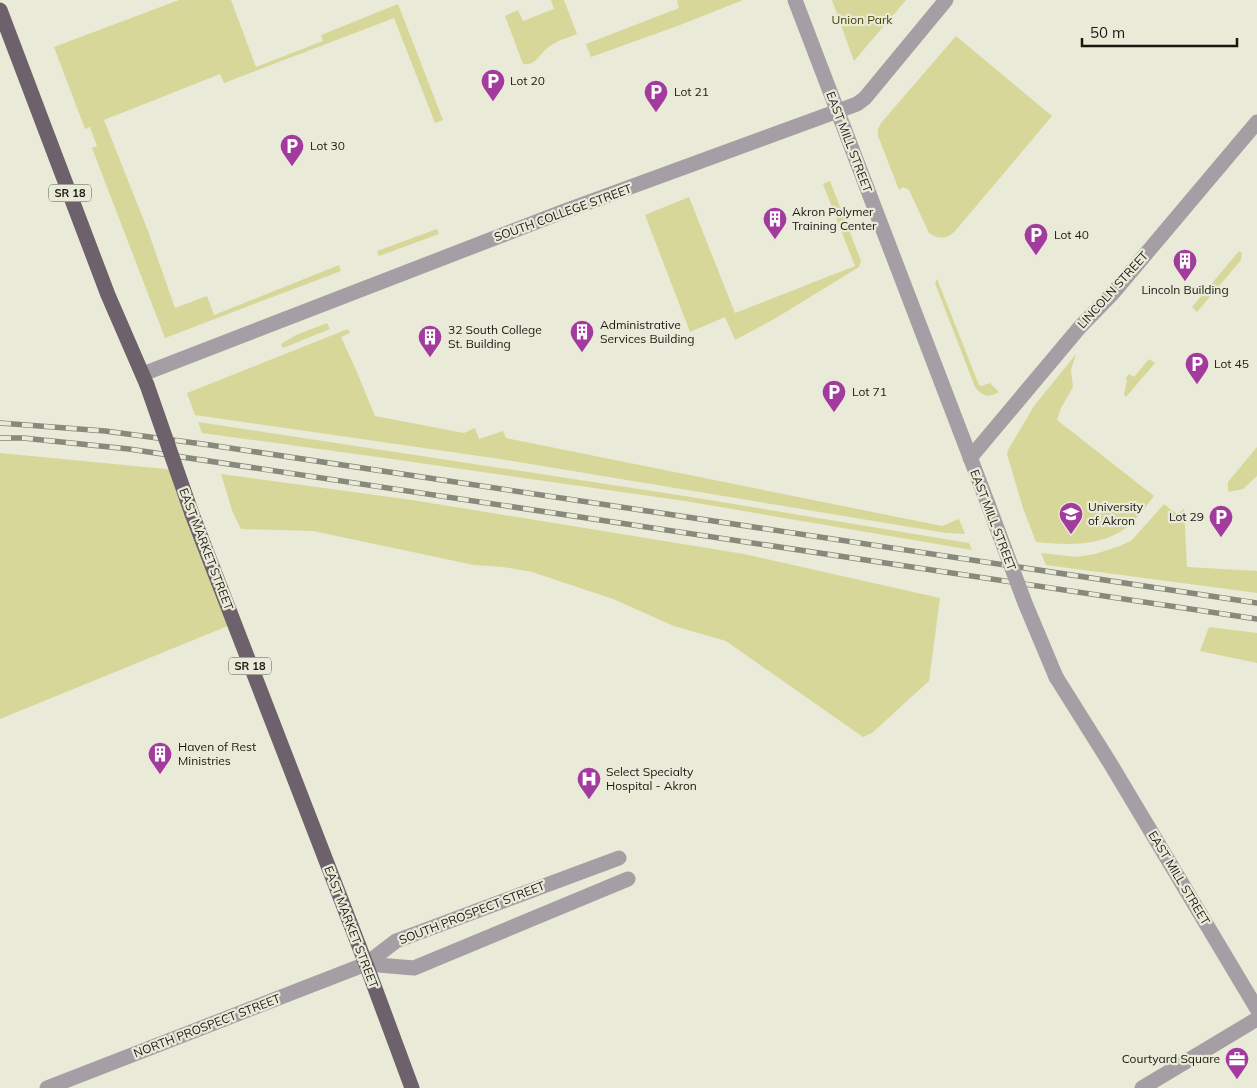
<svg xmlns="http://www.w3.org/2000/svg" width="1257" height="1088" font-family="Mulish,sans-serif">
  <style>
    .green { fill: #d7d799 }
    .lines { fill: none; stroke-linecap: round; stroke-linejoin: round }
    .minor { stroke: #a59fa5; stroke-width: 15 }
    .major { stroke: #6d626c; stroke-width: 15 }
    .rail-casing { stroke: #88887c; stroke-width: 5.5 }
    .rail { stroke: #eaead9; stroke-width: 4; stroke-dasharray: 11; stroke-linecap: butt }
    .minor-bridge { stroke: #a59fa5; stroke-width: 15 }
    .major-bridge { stroke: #6d626c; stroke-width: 15 }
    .labels { text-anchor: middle; stroke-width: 4.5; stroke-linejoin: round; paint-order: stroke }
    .shield { fill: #eaead9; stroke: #58584e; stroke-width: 1 }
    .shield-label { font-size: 11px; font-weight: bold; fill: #191912 }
    .park-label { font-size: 12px; fill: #464400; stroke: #eaead9 }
    .poi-label { font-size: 12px; fill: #191912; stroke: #eaead9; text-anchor: start }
    .street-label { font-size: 12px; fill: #191912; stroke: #eaead9 }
  </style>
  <rect width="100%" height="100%" fill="#eaead9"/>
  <path class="green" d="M179 0H231L256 67 323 41 321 35 398 4 443 120 435 123 394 18 224 83 220 74 104 120 148 231 175 308 207 296 214 315 339 265 341 271 165 338 92 148 97 146 90 127 85 129 54 47Z
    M551 0H564L577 34C568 38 558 40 550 46 540 52 537 66 523 64L505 16 518 10 523 21 554 9Z
    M679 0H743L680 25 591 57 586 44 679 8 677 1Z
    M832 0H906L854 61Z
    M956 36 1052 116 956 230C948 239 938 240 929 233L909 190 903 187 899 190 878 136V129L881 123Z
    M830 181 861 261 859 267 776 318 735 340 725 317 690 332 645 215 689 197 735 313 855 266 823 184Z
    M437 229 439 234 379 256 377 251Z
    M1239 251 1242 253 1241 260 1197 312 1192 307Z
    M937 279 979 385 981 386 990 383 999 392C989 398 983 397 975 387L935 283Z
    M327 323 330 329 283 348 281 344 296 335Z
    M348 329 350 333 341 337 356 370 375 416 464 433 475 428 479 439 503 431 506 438 942 526 959 519 965 534 946 533 500 459 195 415 187 393Z
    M1076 354 1071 370 1073 387 1061 408 1057 420 1154 496C1145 507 1137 520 1126 528 1100 547 1066 545 1036 542L1023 508 1007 454 1008 450 1034 406Z
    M1149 359 1155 363 1126 397 1124 395 1127 380 1125 379 1129 374 1134 377Z
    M198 422 685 496 969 543 972 550 685 501 392 459 202 433Z
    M1257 447V476L1243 489 1228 492V482Z
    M0 453 176 470 235 623 0 719Z
    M221 474 412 500 744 554 940 598 929 681 872 733 863 737 726 641 674 626 613 599 532 572 503 567 474 565 313 531 241 529 233 513Z
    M1164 504 1178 515 1184 508 1187 567 1257 571V593L1046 565 1041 553 1077 557 1095 554 1120 546 1132 540Z
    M1209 627 1257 633V663L1200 651Z"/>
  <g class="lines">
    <path class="minor" d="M795 0 988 504
      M143 374 562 212 857 104 865 98 946 0
      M970 458 1080 327 1113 293 1257 122
      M1056 677 1110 763 1257 1009
      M366 964 414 968 628 879
      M47 1088 366 964 396 941 619 858
      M1142 1088 1257 1019"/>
    <path class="major" d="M0 10 108 295 147 385
      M192 514 366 964 412 1088"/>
    <defs>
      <path id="rail" d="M0 423 105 431 210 445 1257 603
        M0 438H23L129 449 1257 619"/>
    </defs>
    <use href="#rail" class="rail-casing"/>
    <use href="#rail" class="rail"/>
    <path class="minor-bridge" d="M988 504 1025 603 1056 677"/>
    <path class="major-bridge" d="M147 385 192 514"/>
  </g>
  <defs>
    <symbol id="parking-pin" viewBox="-11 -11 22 30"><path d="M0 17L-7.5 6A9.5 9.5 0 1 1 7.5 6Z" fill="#a33b9e" stroke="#eaead9"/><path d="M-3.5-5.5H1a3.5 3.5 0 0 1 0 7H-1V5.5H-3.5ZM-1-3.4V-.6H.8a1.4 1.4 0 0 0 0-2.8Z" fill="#fff"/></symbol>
    <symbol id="building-pin" viewBox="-11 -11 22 30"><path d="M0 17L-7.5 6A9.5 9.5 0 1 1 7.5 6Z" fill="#a33b9e" stroke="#eaead9"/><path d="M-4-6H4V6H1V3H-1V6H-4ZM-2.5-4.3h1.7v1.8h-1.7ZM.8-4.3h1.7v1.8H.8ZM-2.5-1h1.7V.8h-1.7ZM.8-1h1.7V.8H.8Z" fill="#fff"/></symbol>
    <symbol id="university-pin" viewBox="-11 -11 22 30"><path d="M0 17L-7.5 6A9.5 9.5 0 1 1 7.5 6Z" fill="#a33b9e" stroke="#eaead9"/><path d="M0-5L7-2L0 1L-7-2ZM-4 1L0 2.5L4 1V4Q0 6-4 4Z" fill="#fff"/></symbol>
    <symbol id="hospital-pin" viewBox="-11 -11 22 30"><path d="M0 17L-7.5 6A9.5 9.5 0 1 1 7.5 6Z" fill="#a33b9e" stroke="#eaead9"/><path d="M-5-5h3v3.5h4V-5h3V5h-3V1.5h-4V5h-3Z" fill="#fff"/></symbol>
    <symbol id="office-pin" viewBox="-11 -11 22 30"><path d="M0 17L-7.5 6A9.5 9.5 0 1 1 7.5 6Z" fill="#a33b9e" stroke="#eaead9"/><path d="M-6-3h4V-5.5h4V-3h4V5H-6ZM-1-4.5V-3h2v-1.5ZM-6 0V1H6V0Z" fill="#fff"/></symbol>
  </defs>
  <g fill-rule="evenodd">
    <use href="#parking-pin" x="479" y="67" width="28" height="38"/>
    <use href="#parking-pin" x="642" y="78" width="28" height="38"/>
    <use href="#parking-pin" x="278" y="132" width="28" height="38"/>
    <use href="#building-pin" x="761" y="205" width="28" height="38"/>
    <use href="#parking-pin" x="1022" y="221" width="28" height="38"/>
    <use href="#building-pin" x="1171" y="247" width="28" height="38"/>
    <use href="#building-pin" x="568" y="318" width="28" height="38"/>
    <use href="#building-pin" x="416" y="323" width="28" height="38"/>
    <use href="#parking-pin" x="1183" y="350" width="28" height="38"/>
    <use href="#parking-pin" x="820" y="378" width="28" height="38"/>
    <use href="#university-pin" x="1057" y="500" width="28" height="38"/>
    <use href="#parking-pin" x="1207" y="503" width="28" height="38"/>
    <use href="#building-pin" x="146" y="740" width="28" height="38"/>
    <use href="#hospital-pin" x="575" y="765" width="28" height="38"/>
    <use href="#office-pin" x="1223" y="1045" width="28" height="38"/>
  </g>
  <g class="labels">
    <g class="shield">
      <rect x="49" y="184.5" width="42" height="17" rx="4"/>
      <rect x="229" y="657.5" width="42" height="17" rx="4"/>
    </g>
    <g class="shield-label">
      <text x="70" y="197">SR 18</text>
      <text x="250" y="670">SR 18</text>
    </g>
    <g class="park-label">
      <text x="862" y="24">Union Park</text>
    </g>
    <g class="poi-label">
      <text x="510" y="85">Lot 20</text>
      <text x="674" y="96">Lot 21</text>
      <text x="310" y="150">Lot 30</text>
      <text x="792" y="216">Akron Polymer<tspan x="792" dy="14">Training Center</tspan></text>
      <text x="1054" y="239">Lot 40</text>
      <text x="1185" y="294" text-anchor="middle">Lincoln Building</text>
      <text x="600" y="329">Administrative<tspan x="600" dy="14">Services Building</tspan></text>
      <text x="448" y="334">32 South College<tspan x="448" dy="14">St. Building</tspan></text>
      <text x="1214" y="368">Lot 45</text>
      <text x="852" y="396">Lot 71</text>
      <text x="1088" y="511">University<tspan x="1088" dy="14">of Akron</tspan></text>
      <text x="1204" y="521" text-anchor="end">Lot 29</text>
      <text x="178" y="751">Haven of Rest<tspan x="178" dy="14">Ministries</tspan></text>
      <text x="606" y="776">Select Specialty<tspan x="606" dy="14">Hospital - Akron</tspan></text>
      <text x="1220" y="1063" text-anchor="end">Courtyard Square</text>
    </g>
    <g class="street-label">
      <text transform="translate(849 142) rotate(69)" y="4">EAST MILL STREET</text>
      <text transform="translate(563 213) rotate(-20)" y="4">SOUTH COLLEGE STREET</text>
      <text transform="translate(1113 290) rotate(-48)" y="4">LINCOLN STREET</text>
      <text transform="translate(993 520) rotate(69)" y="4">EAST MILL STREET</text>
      <text transform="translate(206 549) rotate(69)" y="4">EAST MARKET STREET</text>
      <text transform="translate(1179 878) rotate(59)" y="4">EAST MILL STREET</text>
      <text transform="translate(472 913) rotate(-21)" y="4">SOUTH PROSPECT STREET</text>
      <text transform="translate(351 927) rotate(69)" y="4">EAST MARKET STREET</text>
      <text transform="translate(207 1026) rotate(-21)" y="4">NORTH PROSPECT STREET</text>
    </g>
  </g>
  <path d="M1082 38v8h155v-8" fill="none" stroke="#191912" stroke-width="2.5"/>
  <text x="1090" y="38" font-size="15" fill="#191912" stroke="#eaead9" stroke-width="4" paint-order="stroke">50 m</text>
</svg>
